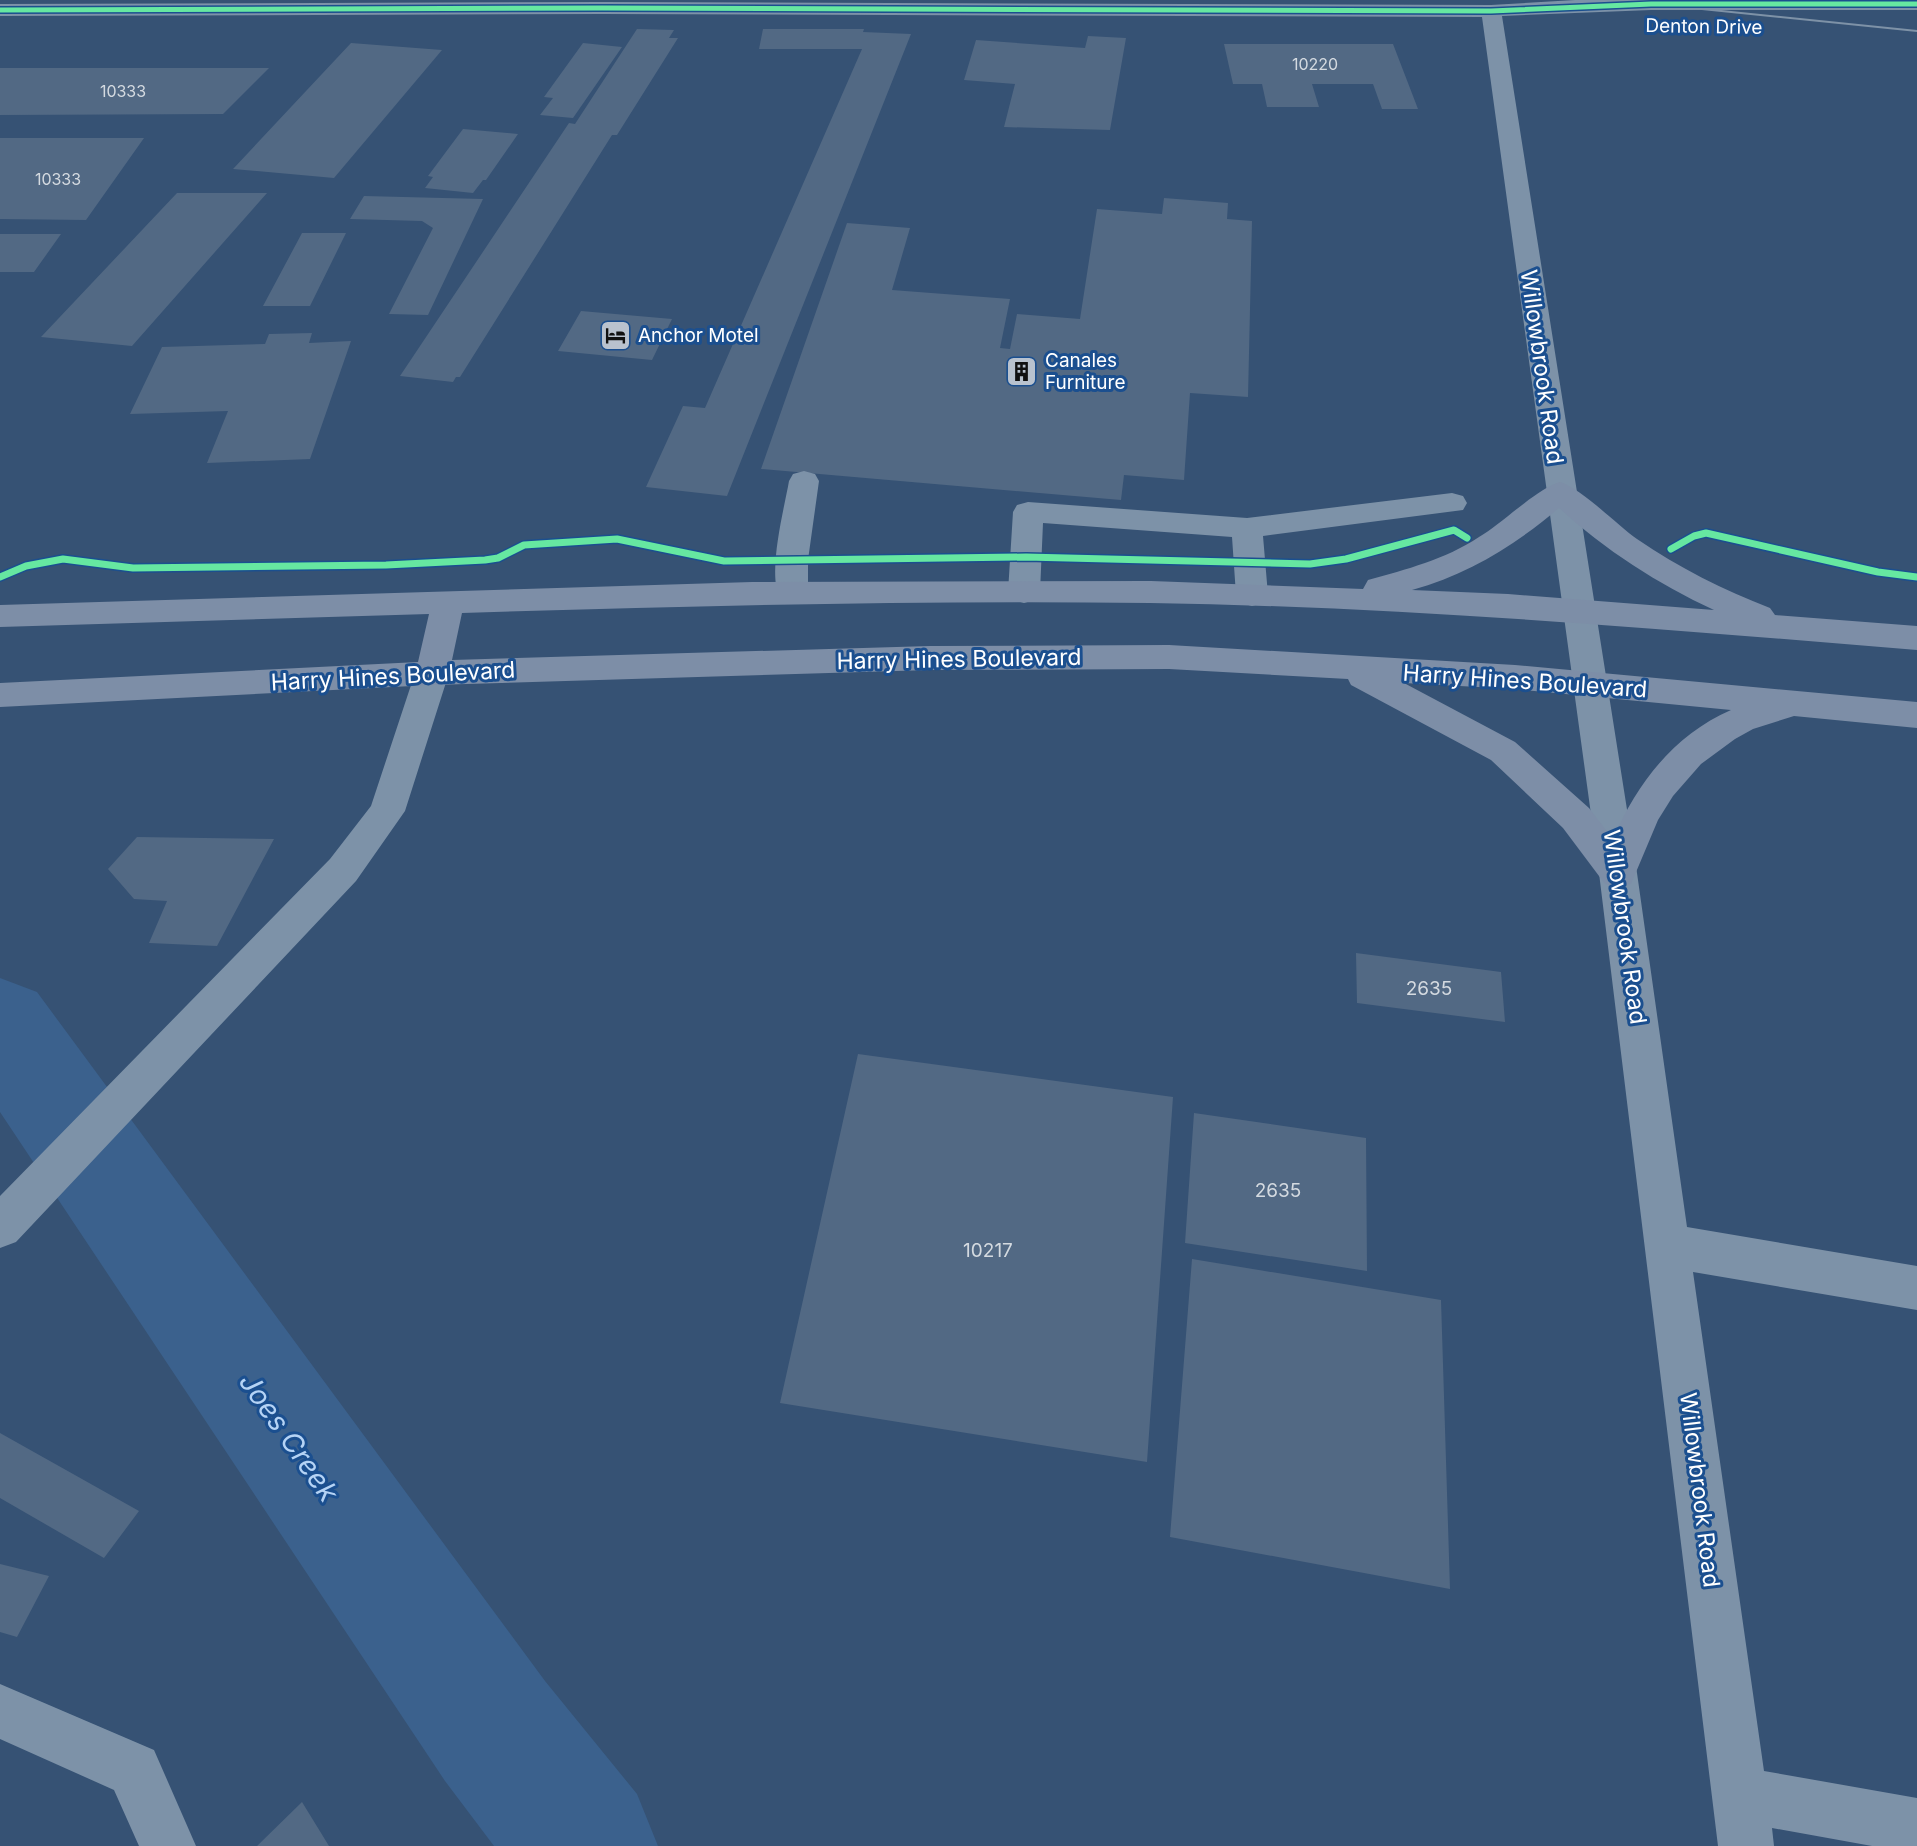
<svg xmlns="http://www.w3.org/2000/svg" width="1917" height="1846" font-family="Inter,sans-serif">
  <style>
    .lines { fill: none; stroke-linecap: round; stroke-linejoin: round }
    .river { fill: #3b618d; fill-rule: evenodd }
    .building { fill: #526984 }
    .minor { fill: #7d92a8; fill-rule: evenodd }
    .major { fill: #7d8ea7; fill-rule: evenodd }
    .tram { stroke: #7e92a7; stroke-width: 2 }
    .cycleway-far1-casing { stroke: #1b4f8f; stroke-width: 8 }
    .cycleway-casing { stroke: #1b4f8f; stroke-width: 10 }
    .cycleway-far1 { stroke: #66e7a1; stroke-width: 5 }
    .cycleway { stroke: #66e7a1; stroke-width: 7 }
    .labels { text-anchor: middle; stroke-width: 6; stroke-linejoin: round; paint-order: stroke }
    .far-number-label { font-size: 16px; fill: #d4dae0 }
    .far-street-label { font-size: 19px; fill: #fff; stroke: #1b4f8f }
    .far-poi-label { font-size: 19px; fill: #fff; stroke: #1b4f8f; text-anchor: start }
    .number-label { font-size: 19px; fill: #d4dae0 }
    .street-label { font-size: 23px; fill: #fff; stroke: #1b4f8f }
    .near-water-label { font-size: 28px; font-style: italic; fill: #b5d3f5; stroke: #1b4f8f }
  </style>
  <rect width="100%" height="100%" fill="#365274"/>
  <g class="lines">
    <path class="river" d="M0 978 37 992 545 1681 637 1794 658 1846H494L445 1781 0 1112Z"/>
  </g>
  <path class="building" d="M637 29 674 30 669 38H678L617 135H612L460 377H456L453 382 400 376 569 123 575 124Z
    M763 29H864L863 32 911 34 727 496 646 487 683 406 705 408 862 49H759Z
    M1088 36 1126 38 1110 130 1004 127 1015 84 964 80 976 40 1085 48Z
    M351 43 442 50 334 178 233 169Z
    M583 43 622 47 573 118 540 115 553 98 544 97Z
    M1224 44H1393L1418 109H1382L1373 84H1312L1319 107H1267L1262 84H1233Z
    M0 68H269L223 114 0 115Z
    M463 129 518 134 486 180H483L473 193 425 188 433 177 428 176Z
    M0 138H144L86 220 0 219Z
    M177 193H267L132 346 41 337Z
    M364 196 483 199 428 315 389 314 433 228 422 221 350 219Z
    M1164 198 1228 203 1227 219 1252 221 1248 397 1190 393 1184 480 1124 475 1121 500 761 469 847 223 910 228 892 290 1010 299 1000 348 1010 349 1017 314 1080 319 1097 209 1162 214Z
    M302 233H346L310 306H263Z
    M0 234H61L34 272H0Z
    M581 311 672 319 652 360 558 351Z
    M312 333 309 343 351 341 310 459 207 463 228 411 130 414 162 347 265 344 269 334Z
    M137 837 274 839 217 946 149 943 167 901 134 899 108 869Z
    M1356 953 1501 972 1505 1022 1357 1003Z
    M858 1054 1173 1097 1147 1462 780 1403Z
    M1194 1113 1366 1138 1367 1271 1185 1243Z
    M1192 1259 1441 1300 1450 1589 1170 1537Z
    M0 1433 139 1511 104 1558 0 1498Z
    M0 1564 49 1576 17 1637 0 1632Z
    M302 1802 329 1846H257Z"/>
  <g class="lines">
    <path class="minor" d="M1575 0H1917V10H1651L1502 16 1637 873 1687 1227 1917 1266V1310L1693 1272 1764 1771 1917 1798V1846H1872L1772 1828 1774 1846H1718L1599 873 1482 17 602 14 0 16V4L602 2 1491 5Z
      M804 471 815 474 819 481 808 560V593L803 601 792 604 781 601C766 576 784 510 789 481L793 474Z
      M1452 493 1463 496 1467 503 1463 510 1263 536 1268 595 1263 603 1252 606 1241 603 1236 595 1232 537 1043 523 1040 592 1035 600 1024 603 1013 600 1008 592 1013 512 1017 505 1028 502 1247 518Z
      M432 661 444 664 449 673 405 811 356 881 16 1242 0 1248V1196L330 859 371 806 415 673 420 664Z
      M0 1684 154 1750 196 1846H139L114 1790 0 1739Z"/>
    <path class="major" d="M1560 482C1581 488 1617 525 1637 539 1679 568 1724 590 1770 608L1775 615 1917 626V650C1662 629 1406 607 1150 603 920 600 691 606 462 613L452 660 930 646 1169 645 1515 665 1917 702V728L1794 716 1753 729 1735 739 1701 764 1673 796 1658 820 1631 884 1618 888 1605 884 1563 828 1491 760 1351 685 1348 679 1169 669 930 670 432 685 0 707V683L418 662 429 614 0 627V605L752 582 1151 581 1363 589 1368 580C1407 569 1444 560 1479 537 1503 523 1536 489 1560 482ZM1559 508C1605 550 1658 584 1714 610L1508 594 1412 590C1469 574 1514 546 1559 508ZM1404 683 1515 689 1731 710C1674 735 1637 783 1613 839L1589 808 1515 742Z"/>
    <path class="tram" d="M1614 0 1917 31"/>
    <defs>
      <path id="cycleway-far1" d="M0 10 602 8 1491 11 1651 4H1917"/>
      <path id="cycleway" d="M1671 549 1694 536 1706 533 1878 572 1917 577
        M0 577 26 566 63 559 133 568 386 565 485 560 498 558 524 545 617 539 724 561 1026 557 1310 564 1346 559 1454 530 1467 538"/>
    </defs>
    <use href="#cycleway-far1" class="cycleway-far1-casing"/>
    <use href="#cycleway" class="cycleway-casing"/>
    <use href="#cycleway-far1" class="cycleway-far1"/>
    <use href="#cycleway" class="cycleway"/>
  </g>
  <defs>
    <symbol id="hotel-square" viewBox="-11 -11 22 22"><rect x="-9" y="-9" width="18" height="18" rx="4" fill="#b9c2ce" stroke="#1b4f8f"/><path d="M-6-4.5h1.5V1H6V5H4.5V3h-9V5H-6ZM-4 0a1.8 1.8 0 1 1 3.6 0ZM.5 0V-2.5h3Q6-2.5 6 0Z" fill="#111"/></symbol>
    <symbol id="building-square" viewBox="-11 -11 22 22"><rect x="-9" y="-9" width="18" height="18" rx="4" fill="#b9c2ce" stroke="#1b4f8f"/><path d="M-4-6H4V6H1V3H-1V6H-4ZM-2.5-4.3h1.7v1.8h-1.7ZM.8-4.3h1.7v1.8H.8ZM-2.5-1h1.7V.8h-1.7ZM.8-1h1.7V.8H.8Z" fill="#111"/></symbol>
  </defs>
  <g fill-rule="evenodd">
    <use href="#hotel-square" x="598" y="318" width="35" height="35"/>
    <use href="#building-square" x="1004" y="354" width="35" height="35"/>
  </g>
  <g class="labels">
    <g class="far-number-label">
      <text x="1315" y="70">10220</text>
      <text x="123" y="97">10333</text>
      <text x="58" y="185">10333</text>
    </g>
    <g class="far-street-label">
      <text transform="translate(1704 26) rotate(1)" y="7">Denton Drive</text>
    </g>
    <g class="far-poi-label">
      <text x="638" y="342">Anchor Motel</text>
      <text x="1045" y="367">Canales<tspan x="1045" dy="22">Furniture</tspan></text>
    </g>
    <g class="number-label">
      <text x="1429" y="995">2635</text>
      <text x="1278" y="1197">2635</text>
      <text x="988" y="1257">10217</text>
    </g>
    <g class="street-label">
      <text transform="translate(1542 367) rotate(82)" y="8">Willowbrook Road</text>
      <text transform="translate(959 659) rotate(-1)" y="8">Harry Hines Boulevard</text>
      <text transform="translate(393 676) rotate(-3)" y="8">Harry Hines Boulevard</text>
      <text transform="translate(1525 681) rotate(4)" y="8">Harry Hines Boulevard</text>
      <text transform="translate(1625 927) rotate(82)" y="8">Willowbrook Road</text>
      <text transform="translate(1700 1490) rotate(83)" y="8">Willowbrook Road</text>
    </g>
    <g class="near-water-label">
      <text transform="translate(289 1437) rotate(55)" y="10">Joes Creek</text>
    </g>
  </g>
</svg>
